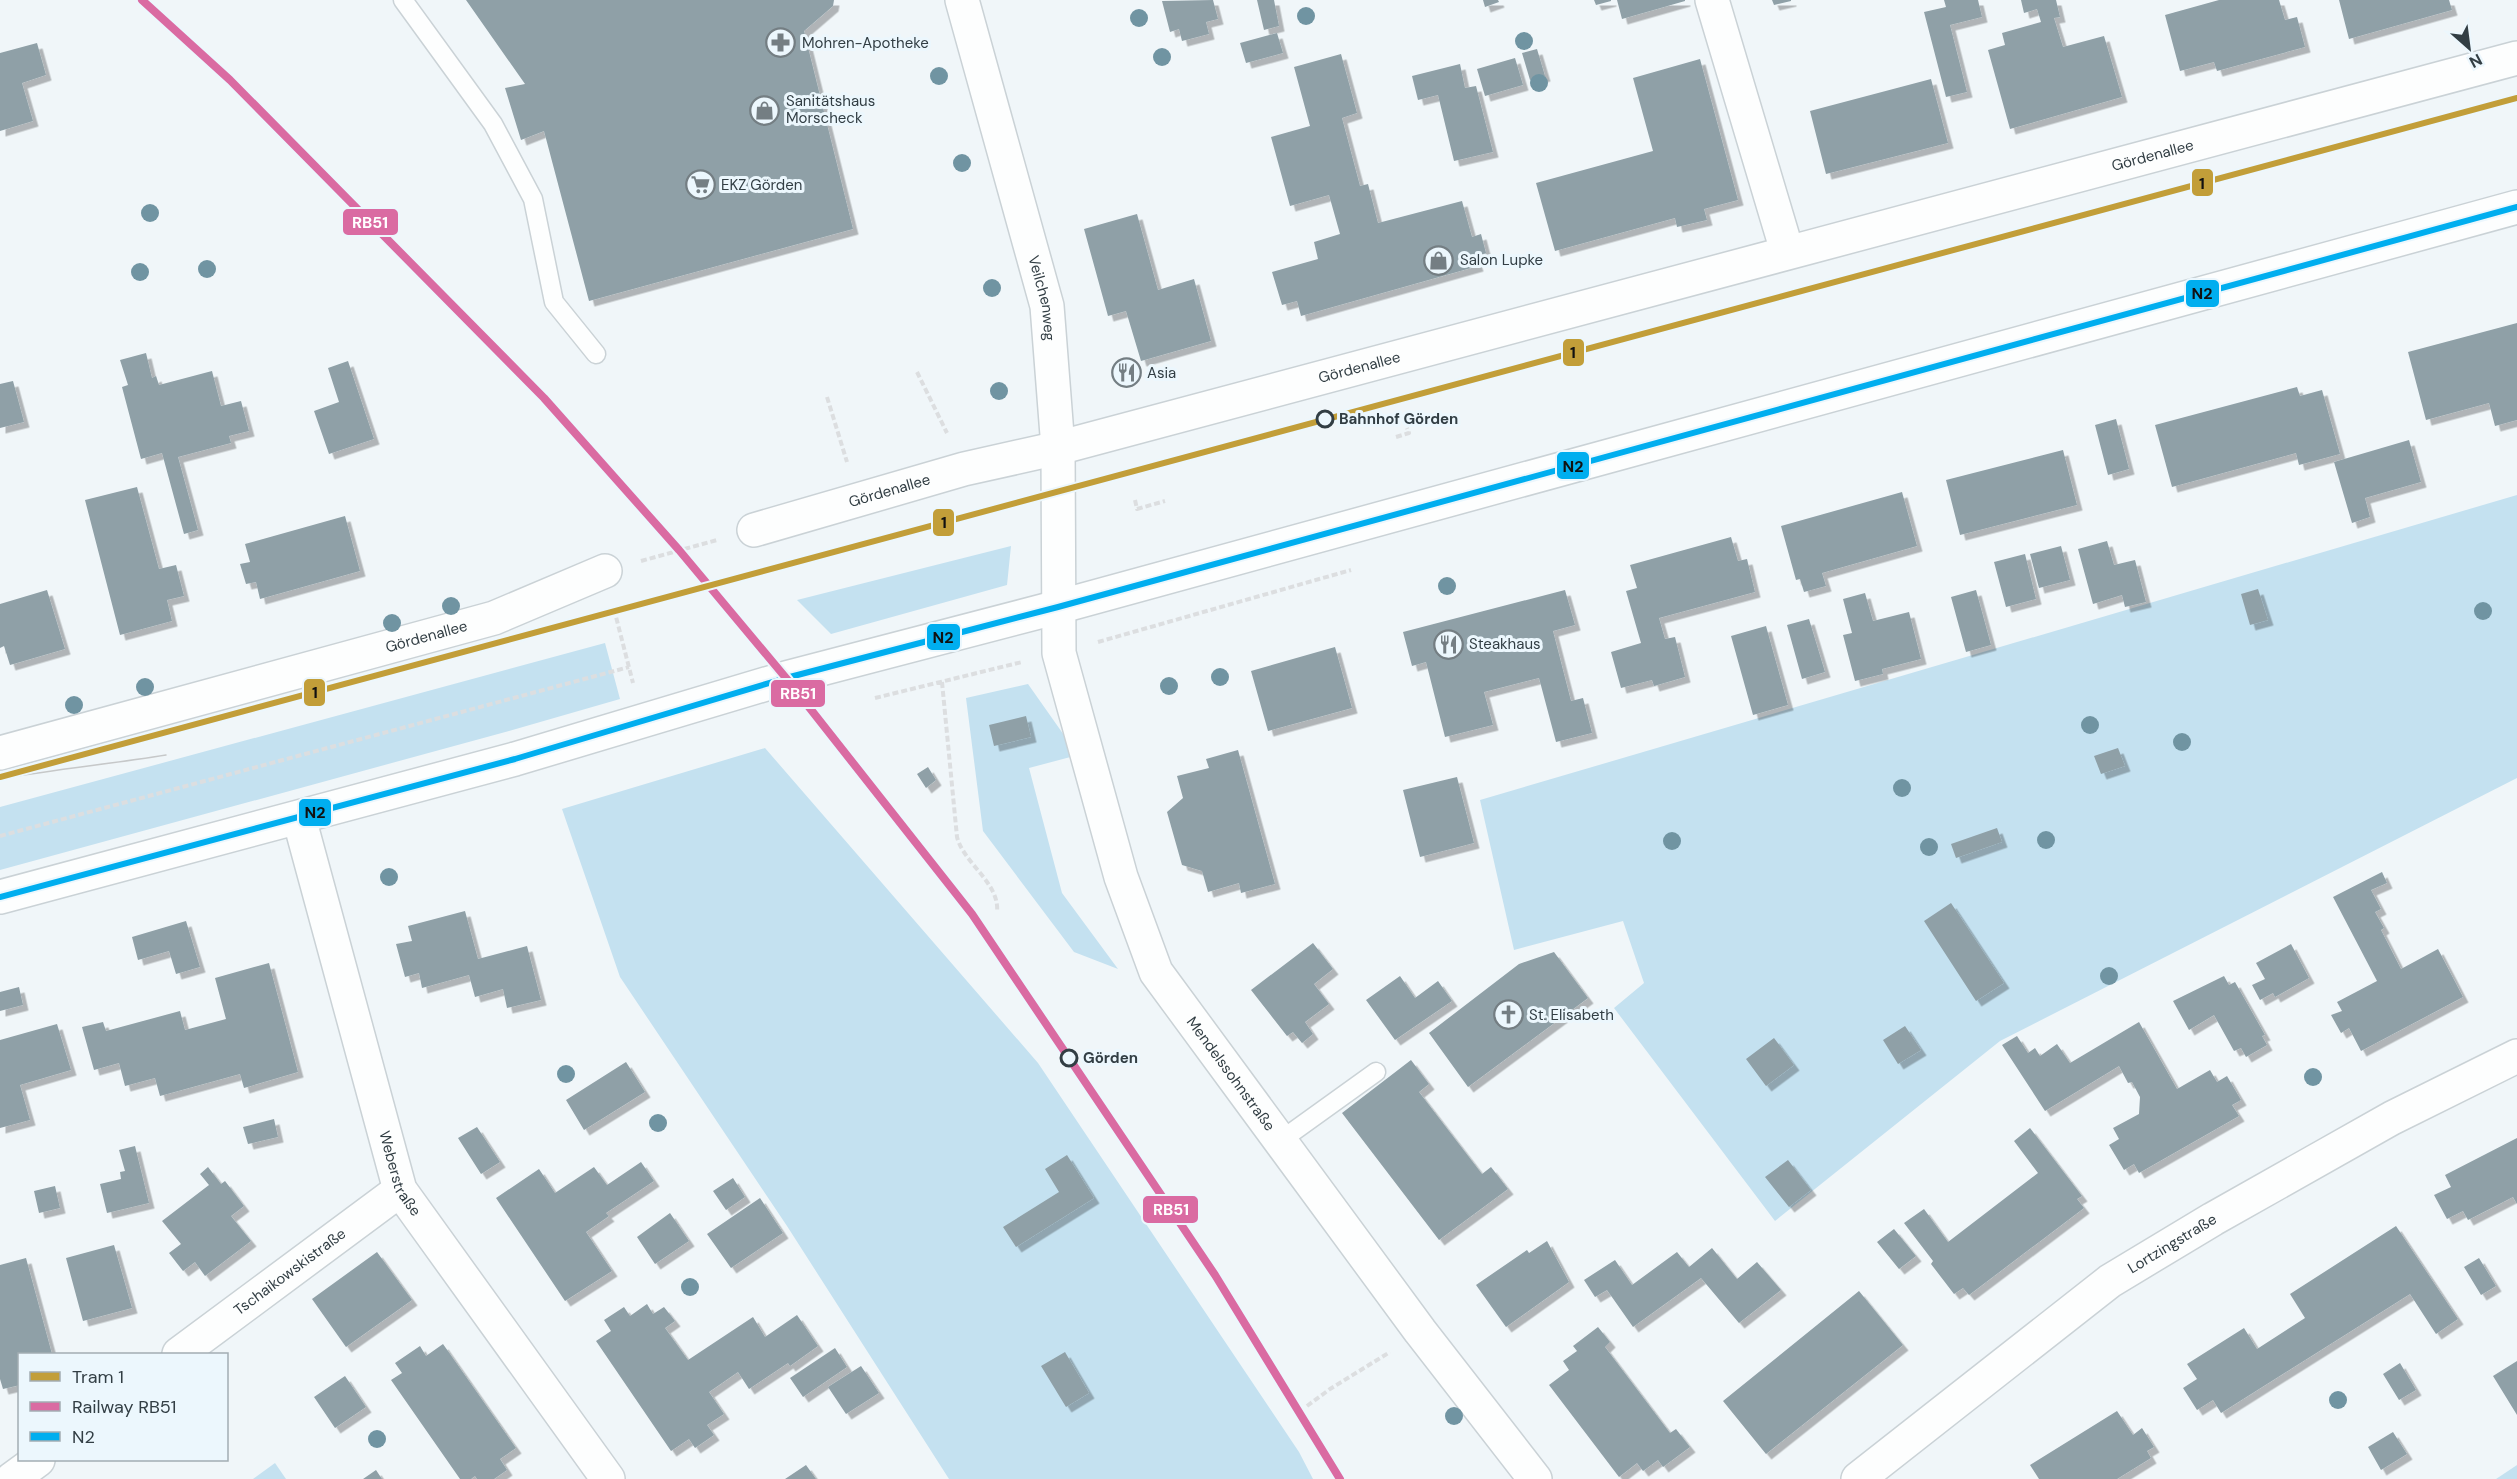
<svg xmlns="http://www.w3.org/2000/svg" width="2517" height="1479" font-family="'DM Sans',sans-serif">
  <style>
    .green { fill: #c4e1f0 }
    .building { fill: #8fa0a7; filter: url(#shadow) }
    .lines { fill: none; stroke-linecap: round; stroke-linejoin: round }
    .service-casing { stroke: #cad2d6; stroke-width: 21 }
    .minor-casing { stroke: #cad2d6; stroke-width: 36 }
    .tertiary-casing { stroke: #cad2d6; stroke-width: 36 }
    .path { stroke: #dcdee0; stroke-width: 4; stroke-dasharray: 6 3; stroke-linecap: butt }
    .service { stroke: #fdfefe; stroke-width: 18 }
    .minor { stroke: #fdfefe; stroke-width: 33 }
    .tertiary { stroke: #fdfefe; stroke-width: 33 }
    .tram { stroke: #c6c8c9; stroke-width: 1.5 }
    .bus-1-casing { stroke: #ecf7fd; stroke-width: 10 }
    .bus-1 { stroke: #00aeef; stroke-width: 6 }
    .rail-1-casing { stroke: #ecf7fd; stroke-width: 12 }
    .rail-1 { stroke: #da6ba2; stroke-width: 8 }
    .tram-1-casing { stroke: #ecf7fd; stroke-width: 10 }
    .tram-1 { stroke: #c29e39; stroke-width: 6 }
    .tree { fill: #7094a2 }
    .stop-dot { fill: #ecf7fd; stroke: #323e44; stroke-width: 3 }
    .labels { text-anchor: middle; stroke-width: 6; stroke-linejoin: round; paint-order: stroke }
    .poi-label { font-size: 15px; fill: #323e44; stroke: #ecf7fd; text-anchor: start }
    .street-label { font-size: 15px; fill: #323e44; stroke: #ecf7fd }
    .stop-label { font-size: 15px; font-weight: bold; fill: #323e44; stroke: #ecf7fd; text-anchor: start }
    .line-badge { stroke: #ecf7fd; stroke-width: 2 }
    .badge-label { font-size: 16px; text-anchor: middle; font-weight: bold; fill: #fff }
    .pale-badge-label { font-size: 16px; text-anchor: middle; font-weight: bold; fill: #111 }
  </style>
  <defs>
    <filter id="shadow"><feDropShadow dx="5.5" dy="5.5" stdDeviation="0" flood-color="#0004"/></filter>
  </defs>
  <rect width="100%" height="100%" fill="#f0f6f9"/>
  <path class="green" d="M2517 495V778L2000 1041 1775 1221 1614 1008 1644 983 1623 921 1514 950 1480 800Z
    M1011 546 1007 585 831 634 797 600Z
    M605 643 620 699 509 731 0 870V807Z
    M1028 684 1078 755 1029 768 1062 893 1118 969 1074 952 983 831 966 698Z
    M765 748 1038 1063 1299 1452 1313 1479H949L787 1226 620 977 562 809Z
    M275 1463 286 1479H253Z
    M2517 1465V1479H2496Z"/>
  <path class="building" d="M466 0H834L833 6 804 31 853 229 589 301 544 131 521 140 505 88 525 84Z
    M1213 0 1218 19 1206 22 1209 34 1182 41 1179 29 1170 32 1162 1Z
    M1257 0H1274L1279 26 1264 30Z
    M1483 0H1498L1499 2 1485 7Z
    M1594 0H1611V1L1596 5Z
    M1617 0H1685V1L1622 19Z
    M1772 0H1791V1L1774 5Z
    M1944 0H1978L1982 17 1950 25 1967 92 1946 97 1924 12 1946 7Z
    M2021 0H2056L2060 17 2054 18 2063 47 2104 36 2122 97 2010 129 1988 50 2005 45 2002 33 2041 22 2037 9 2024 13Z
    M2219 0H2279L2285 20 2297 17 2305 47 2217 71 2214 62 2180 71 2165 15Z
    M2339 0H2449L2452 10 2349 39Z
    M1277 33 1283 53 1246 63 1240 43Z
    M37 43 46 75 22 83 33 121 0 131V53Z
    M1537 49 1545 76 1530 80 1522 53Z
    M1341 54 1357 113 1342 118 1360 186 1368 184 1378 223 1462 201 1472 237 1481 234 1486 253 1475 257 1478 266 1301 316 1297 301 1282 305 1272 272 1318 259 1314 242 1340 234 1329 195 1290 206 1271 137 1310 126 1294 67Z
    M1515 58 1523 85 1485 96 1477 69Z
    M1700 59 1738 200 1704 209 1707 220 1677 227 1675 218 1555 251 1536 183 1653 151 1633 78Z
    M1460 64 1465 88 1476 86 1493 152 1454 161 1438 95 1418 100 1412 76Z
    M1931 79 1948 143 1826 174 1810 111Z
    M1137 214 1158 290 1194 279 1211 341 1141 361 1126 311 1108 316 1084 229Z
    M2517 323V420L2495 426 2489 403 2426 420 2408 352Z
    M146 353 152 378 156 376 159 385 212 371 221 406 241 401 249 431 229 436 231 443 178 457 198 530 184 534 162 453 141 459 122 387 128 385 120 360Z
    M348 361 374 439 329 454 314 411 339 402 328 368Z
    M13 381 24 422 0 428V384Z
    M2297 387 2300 396 2322 390 2340 454 2299 465 2296 453 2172 487 2155 425Z
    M2116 419 2129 469 2108 475 2095 425Z
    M2409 440 2421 482 2365 498 2370 517 2352 523 2334 462Z
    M2063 450 2077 505 1960 535 1946 480Z
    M137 487 159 569 176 565 184 596 167 600 172 621 120 635 85 500Z
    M1902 492 1917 546 1822 573 1826 586 1804 592 1800 579 1796 580 1781 526Z
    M345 516 360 571 260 599 256 582 246 584 240 564 250 562 245 544Z
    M1731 537 1738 561 1747 559 1755 592 1659 618 1665 639 1675 637 1685 677 1654 686 1652 680 1621 688 1611 652 1641 643 1626 591 1637 588 1630 565Z
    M2107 541 2114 565 2135 560 2146 602 2125 607 2122 595 2093 604 2078 549Z
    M2061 546 2070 580 2039 588 2030 554Z
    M2025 554 2036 599 2006 607 1994 562Z
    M2258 589 2268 620 2250 625 2241 594Z
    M47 590 65 649 10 665 4 646 0 648V604Z
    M1565 590 1575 625 1553 631 1571 701 1583 698 1592 733 1556 742 1539 678 1484 692 1493 725 1445 737 1426 662 1412 666 1403 632Z
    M1976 590 1991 645 1966 652 1951 597Z
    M1865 593 1873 621 1909 612 1921 659 1882 669 1883 674 1855 681 1843 635 1852 633 1843 599Z
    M1809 619 1825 672 1802 679 1787 625Z
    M1766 626 1788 705 1753 715 1731 636Z
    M1335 647 1352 708 1268 731 1251 671Z
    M1026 716 1031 737 994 746 989 725Z
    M2118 748 2125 766 2101 774 2094 756Z
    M1238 750 1275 884 1241 893 1239 883 1208 892 1202 871 1182 865 1167 812 1183 798 1177 776 1209 768 1206 759Z
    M928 767 936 780 926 788 917 774Z
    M1457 777 1474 843 1420 857 1403 790Z
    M1997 828 2002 842 1956 858 1951 844Z
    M2382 872 2387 883 2371 890 2381 909 2375 912 2384 928 2381 930 2401 969 2438 949 2463 997 2361 1051 2349 1028 2341 1033 2331 1015 2342 1011 2337 1002 2377 981 2333 897Z
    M1951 903 2004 983 1976 1001 1924 921Z
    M465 911 478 959 527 946 541 1000 507 1008 503 989 475 997 469 975 422 988 419 973 405 977 396 944 412 941 408 926Z
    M186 921 200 967 176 974 169 951 138 960 132 937Z
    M1313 943 1333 969 1314 984 1329 1004 1305 1022 1313 1034 1302 1043 1293 1032 1287 1036 1251 990Z
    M2291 944 2309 978 2275 997 2273 993 2260 1000 2252 985 2265 979 2256 963Z
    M1554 952 1588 998 1468 1087 1429 1033 1519 964Z
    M269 963 298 1072 244 1088 240 1074 160 1096 155 1078 125 1086 119 1063 94 1070 82 1027 103 1022 106 1031 180 1011 185 1030 226 1019 215 978Z
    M1400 976 1415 998 1438 981 1452 1001 1395 1040 1366 1000Z
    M2224 976 2229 985 2235 982 2265 1035 2262 1036 2267 1045 2246 1057 2241 1048 2234 1051 2214 1015 2189 1030 2173 1001Z
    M19 987 23 1005 0 1011V992Z
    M2139 1022 2177 1089 2210 1070 2217 1082 2227 1076 2241 1100 2232 1105 2239 1116 2139 1173 2134 1164 2124 1170 2109 1145 2119 1139 2113 1128 2139 1114 2140 1097 2132 1082 2128 1083 2119 1066 2045 1111 2002 1045 2017 1036 2028 1053 2035 1048 2040 1056 2057 1044 2070 1063Z
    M57 1024 71 1070 20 1085 30 1120 0 1128V1040Z
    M1905 1026 1921 1050 1898 1064 1883 1040Z
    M1774 1038 1794 1065 1766 1086 1746 1059Z
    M1411 1060 1429 1084 1419 1092 1482 1174 1491 1167 1508 1189 1439 1240 1342 1113Z
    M626 1062 645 1092 584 1130 566 1100Z
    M274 1119 278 1137 248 1144 243 1127Z
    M477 1127 500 1162 481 1174 458 1138Z
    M2030 1128 2082 1196 2077 1199 2084 1208 1969 1295 1963 1288 1954 1294 1931 1264 1933 1261 1904 1223 1924 1209 1948 1242 2038 1173 2014 1141Z
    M2517 1138V1204L2513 1197 2468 1220 2463 1211 2447 1219 2434 1195 2451 1187 2445 1175Z
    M135 1146 149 1203 107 1213 100 1184 121 1179 120 1172 125 1171 119 1150Z
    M1067 1155 1094 1198 1016 1247 1003 1227 1059 1192 1045 1169Z
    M1788 1160 1811 1190 1789 1207 1765 1177Z
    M641 1162 654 1181 606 1213 609 1216 586 1232 612 1271 565 1301 496 1198 539 1169 555 1193 594 1167 607 1185Z
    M208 1167 221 1184 225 1181 244 1206 231 1216 251 1241 205 1276 195 1262 183 1271 169 1253 181 1244 162 1221 209 1185 200 1174Z
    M733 1178 745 1197 726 1210 713 1191Z
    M55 1186 60 1208 39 1213 34 1191Z
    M760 1198 783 1233 731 1268 707 1234Z
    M670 1213 689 1241 655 1264 637 1237Z
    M2396 1226 2458 1319 2436 1334 2410 1294 2221 1413 2213 1400 2197 1410 2183 1388 2197 1379 2187 1364 2244 1328 2257 1349 2305 1318 2290 1294Z
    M1894 1229 1916 1256 1899 1269 1877 1242Z
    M1547 1241 1569 1282 1506 1327 1476 1285 1527 1250 1529 1253Z
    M114 1245 132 1308 83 1321 66 1258Z
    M1712 1248 1737 1279 1757 1262 1781 1290 1739 1323 1701 1278 1633 1327 1607 1290 1595 1297 1584 1280 1615 1260 1632 1285 1677 1252 1689 1267Z
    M377 1252 412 1300 346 1347 312 1299Z
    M26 1258 52 1354H20V1385L3 1389 0 1379V1265Z
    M2479 1258 2496 1286 2481 1295 2464 1267Z
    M1859 1291 1903 1345 1766 1454 1723 1401Z
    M647 1304 653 1314 664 1307 675 1321 665 1328 688 1360 753 1317 765 1337 797 1315 818 1346 790 1366 788 1363 749 1389 738 1372 709 1392 724 1414 707 1425 714 1435 695 1448 689 1439 671 1451 596 1341 611 1331 604 1320 624 1307 630 1316Z
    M1598 1327 1610 1342 1605 1347 1670 1433 1676 1429 1690 1447 1663 1467 1658 1460 1643 1471 1637 1463 1619 1477 1549 1385 1569 1370 1563 1361 1577 1351 1573 1346Z
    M443 1344 516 1448 500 1459 507 1470 494 1479H477L475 1476 471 1479H460L391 1380 402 1373 395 1363 420 1346 426 1356Z
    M835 1348 847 1367 803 1397 790 1378Z
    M1065 1352 1089 1393 1066 1407 1041 1366Z
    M2517 1361V1415L2493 1376Z
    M2400 1363 2416 1390 2399 1400 2383 1374Z
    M861 1366 879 1393 846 1414 828 1387Z
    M345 1376 366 1407 335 1428 314 1397Z
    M2117 1411 2133 1435 2142 1428 2154 1447 2147 1451 2151 1458 2117 1479H2039L2030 1465Z
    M2393 1432 2407 1454 2381 1470 2368 1447Z
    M806 1465 816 1479H785Z
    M376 1470 382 1479H363Z"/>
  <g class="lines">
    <defs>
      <path id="service" d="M403 0 493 124 533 199 554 302 596 354
        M1280 1141 1376 1072"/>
      <g id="minor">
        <path id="s1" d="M962 0 1047 306 1058 448 1059 653 1121 877 1156 972 1420 1331 1535 1479"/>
        <path d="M1712 0 1787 251"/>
        <path id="s2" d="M754 530 964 469 1058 448 2517 58"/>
        <path id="s3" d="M0 753 494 618 605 571"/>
        <path id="s4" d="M299 818 400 1190 608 1479"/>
        <path id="s5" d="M179 1354 400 1190"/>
        <path d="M12 1479 38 1460"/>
        <path id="s6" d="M1858 1479 2110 1281 2213 1219 2392 1118 2517 1056"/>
      </g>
      <path id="tertiary" d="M0 897 515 759 786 678 1058 607 2517 207"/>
    </defs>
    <use href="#service" class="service-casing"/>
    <use href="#minor" class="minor-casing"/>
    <use href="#tertiary" class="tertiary-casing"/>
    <path class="path" d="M917 372 947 433
      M827 397 847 462
      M1396 437 1409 433 1407 428
      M1135 500 1137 509 1165 501
      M641 561 717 540
      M614 609 633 683
      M1098 642 1351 570
      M942 682 957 837C964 864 1000 883 997 912
      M875 698 1022 662
      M0 836 629 667
      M1307 1406 1330 1389 1390 1352"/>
    <use href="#service" class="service"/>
    <use href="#minor" class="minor"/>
    <use href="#tertiary" class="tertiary"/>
    <path class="tram" d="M0 779C55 769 111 764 166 755"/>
    <defs>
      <path id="bus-1" d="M0 897 515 759 786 678 1058 607 2517 207"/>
    </defs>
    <use href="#bus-1" class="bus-1-casing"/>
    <use href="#bus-1" class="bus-1"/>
    <defs>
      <path id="rail-1" d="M142 0 230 80 544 398 679 550 786 678 972 914 1215 1275 1340 1479"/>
    </defs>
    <use href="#rail-1" class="rail-1-casing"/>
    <use href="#rail-1" class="rail-1"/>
    <defs>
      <path id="tram-1" d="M0 777 2517 98"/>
    </defs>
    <use href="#tram-1" class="tram-1-casing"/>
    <use href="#tram-1" class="tram-1"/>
  </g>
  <g class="tree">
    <circle cx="1306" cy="16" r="9"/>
    <circle cx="1139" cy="18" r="9"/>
    <circle cx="1524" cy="41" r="9"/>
    <circle cx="1162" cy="57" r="9"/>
    <circle cx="939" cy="76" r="9"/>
    <circle cx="1539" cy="83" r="9"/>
    <circle cx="962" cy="163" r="9"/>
    <circle cx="150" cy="213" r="9"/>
    <circle cx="207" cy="269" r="9"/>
    <circle cx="140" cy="272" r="9"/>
    <circle cx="992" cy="288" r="9"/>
    <circle cx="999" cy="391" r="9"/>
    <circle cx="1447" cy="586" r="9"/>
    <circle cx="451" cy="606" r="9"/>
    <circle cx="2483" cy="611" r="9"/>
    <circle cx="392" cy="623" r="9"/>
    <circle cx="1220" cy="677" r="9"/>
    <circle cx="1169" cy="686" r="9"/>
    <circle cx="145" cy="687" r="9"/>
    <circle cx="74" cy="705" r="9"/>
    <circle cx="2090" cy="725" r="9"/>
    <circle cx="2182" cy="742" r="9"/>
    <circle cx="1902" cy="788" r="9"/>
    <circle cx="2046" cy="840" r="9"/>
    <circle cx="1672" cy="841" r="9"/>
    <circle cx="1929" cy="847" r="9"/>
    <circle cx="389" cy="877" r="9"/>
    <circle cx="2109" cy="976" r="9"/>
    <circle cx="566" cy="1074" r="9"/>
    <circle cx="2313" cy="1077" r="9"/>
    <circle cx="658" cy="1123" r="9"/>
    <circle cx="690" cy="1287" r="9"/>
    <circle cx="2338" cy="1400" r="9"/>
    <circle cx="1454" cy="1416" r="9"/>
    <circle cx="377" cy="1439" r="9"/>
  </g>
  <defs>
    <symbol id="pharmacy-ring" viewBox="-11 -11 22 22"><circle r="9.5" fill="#ecf7fd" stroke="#747e83" stroke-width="1.5"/><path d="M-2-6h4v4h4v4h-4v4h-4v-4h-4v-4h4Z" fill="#747e83"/></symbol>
    <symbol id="shop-ring" viewBox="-11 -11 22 22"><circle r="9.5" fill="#ecf7fd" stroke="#747e83" stroke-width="1.5"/><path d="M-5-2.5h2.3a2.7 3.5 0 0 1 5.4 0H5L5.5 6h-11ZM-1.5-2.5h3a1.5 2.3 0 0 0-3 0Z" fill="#747e83"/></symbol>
    <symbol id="supermarket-ring" viewBox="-11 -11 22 22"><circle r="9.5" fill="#ecf7fd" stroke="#747e83" stroke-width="1.5"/><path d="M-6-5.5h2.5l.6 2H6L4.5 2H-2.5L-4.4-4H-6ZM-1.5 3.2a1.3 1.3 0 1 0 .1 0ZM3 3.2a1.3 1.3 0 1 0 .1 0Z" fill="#747e83"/></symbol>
    <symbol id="restaurant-ring" viewBox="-11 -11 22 22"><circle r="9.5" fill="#ecf7fd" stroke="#747e83" stroke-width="1.5"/><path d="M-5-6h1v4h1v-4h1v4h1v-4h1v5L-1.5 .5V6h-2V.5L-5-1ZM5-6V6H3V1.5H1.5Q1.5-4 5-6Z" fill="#747e83"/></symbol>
    <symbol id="church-ring" viewBox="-11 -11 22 22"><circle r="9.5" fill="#ecf7fd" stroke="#747e83" stroke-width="1.5"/><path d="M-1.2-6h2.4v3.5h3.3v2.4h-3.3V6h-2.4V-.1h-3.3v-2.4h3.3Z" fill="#747e83"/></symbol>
  </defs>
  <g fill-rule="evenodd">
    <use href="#pharmacy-ring" x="764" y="26" width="33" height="33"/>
    <use href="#shop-ring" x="748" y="94" width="33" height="33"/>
    <use href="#supermarket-ring" x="684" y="168" width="33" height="33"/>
    <use href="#shop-ring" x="1422" y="244" width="33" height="33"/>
    <use href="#restaurant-ring" x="1110" y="356" width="33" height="33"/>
    <use href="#restaurant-ring" x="1432" y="628" width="33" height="33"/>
    <use href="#church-ring" x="1492" y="998" width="33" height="33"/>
  </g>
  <g class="stop-dot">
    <circle cx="1325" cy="419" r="8"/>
    <circle cx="1069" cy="1058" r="8"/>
  </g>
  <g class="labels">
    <g class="poi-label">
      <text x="802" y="48">Mohren-Apotheke</text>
      <text x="786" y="106">Sanitätshaus<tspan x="786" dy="17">Morscheck</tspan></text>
      <text x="721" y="190">EKZ Görden</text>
      <text x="1460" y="265">Salon Lupke</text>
      <text x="1147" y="378">Asia</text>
      <text x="1469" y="649">Steakhaus</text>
      <text x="1529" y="1020">St. Elisabeth</text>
    </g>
    <g class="street-label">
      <text dy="5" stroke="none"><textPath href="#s2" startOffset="1448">Gördenallee</textPath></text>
      <text dy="5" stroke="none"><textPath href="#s1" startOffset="309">Veilchenweg</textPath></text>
      <text dy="5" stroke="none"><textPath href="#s2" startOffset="627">Gördenallee</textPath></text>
      <text dy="5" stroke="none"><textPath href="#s2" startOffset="141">Gördenallee</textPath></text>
      <text dy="5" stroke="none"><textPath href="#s3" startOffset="442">Gördenallee</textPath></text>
      <text dy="5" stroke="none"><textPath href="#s1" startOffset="1125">Mendelssohnstraße</textPath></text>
      <text dy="5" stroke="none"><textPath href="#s4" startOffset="370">Weberstraße</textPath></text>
      <text dy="5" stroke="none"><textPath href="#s6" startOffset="393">Lortzingstraße</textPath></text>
      <text dy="5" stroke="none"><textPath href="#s5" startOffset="138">Tschaikowskistraße</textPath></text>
    </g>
    <g class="stop-label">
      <text x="1339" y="424">Bahnhof Görden</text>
      <text x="1083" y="1063">Görden</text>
    </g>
  </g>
  <g class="line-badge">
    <rect x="2191" y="168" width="23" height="29" rx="6" fill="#c29e39"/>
    <rect x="342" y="208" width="57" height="28" rx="6" fill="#da6ba2"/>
    <rect x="2185" y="279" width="35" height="29" rx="6" fill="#00aeef"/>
    <rect x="1562" y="338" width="23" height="29" rx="6" fill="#c29e39"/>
    <rect x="1556" y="451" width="34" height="29" rx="6" fill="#00aeef"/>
    <rect x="932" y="508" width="23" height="29" rx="6" fill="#c29e39"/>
    <rect x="926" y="623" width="35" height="28" rx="6" fill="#00aeef"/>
    <rect x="303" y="678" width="23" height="29" rx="6" fill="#c29e39"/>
    <rect x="770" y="679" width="56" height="29" rx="6" fill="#da6ba2"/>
    <rect x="298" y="798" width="34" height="29" rx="6" fill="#00aeef"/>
    <rect x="1142" y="1195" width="57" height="29" rx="6" fill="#da6ba2"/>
  </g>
  <g class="badge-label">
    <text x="370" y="228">RB51</text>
    <text x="798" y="699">RB51</text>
    <text x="1171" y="1215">RB51</text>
  </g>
  <g class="pale-badge-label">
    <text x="2202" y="189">1</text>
    <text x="2202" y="299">N2</text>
    <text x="1573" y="358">1</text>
    <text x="1573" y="472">N2</text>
    <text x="944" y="528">1</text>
    <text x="943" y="643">N2</text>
    <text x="315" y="698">1</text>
    <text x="315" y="818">N2</text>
  </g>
  <rect x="18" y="1353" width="210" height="108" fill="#ecf7fd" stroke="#a2adb3" stroke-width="1.5"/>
  <rect x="30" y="1372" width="30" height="9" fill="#c29e39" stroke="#a2adb3" stroke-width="1.5"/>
  <text x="72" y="1383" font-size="18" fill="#323e44">Tram 1</text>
  <rect x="30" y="1402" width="30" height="9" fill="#da6ba2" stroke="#a2adb3" stroke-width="1.5"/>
  <text x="72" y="1413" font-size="18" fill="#323e44">Railway RB51</text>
  <rect x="30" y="1432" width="30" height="9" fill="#00aeef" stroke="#a2adb3" stroke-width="1.5"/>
  <text x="72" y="1443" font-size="18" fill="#323e44">N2</text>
  <g transform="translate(2469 48) rotate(152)" stroke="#ecf7fd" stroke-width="4.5" paint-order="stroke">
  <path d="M0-4.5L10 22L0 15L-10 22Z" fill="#323e44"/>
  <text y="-9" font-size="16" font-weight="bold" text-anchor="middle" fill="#323e44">N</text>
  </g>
</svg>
